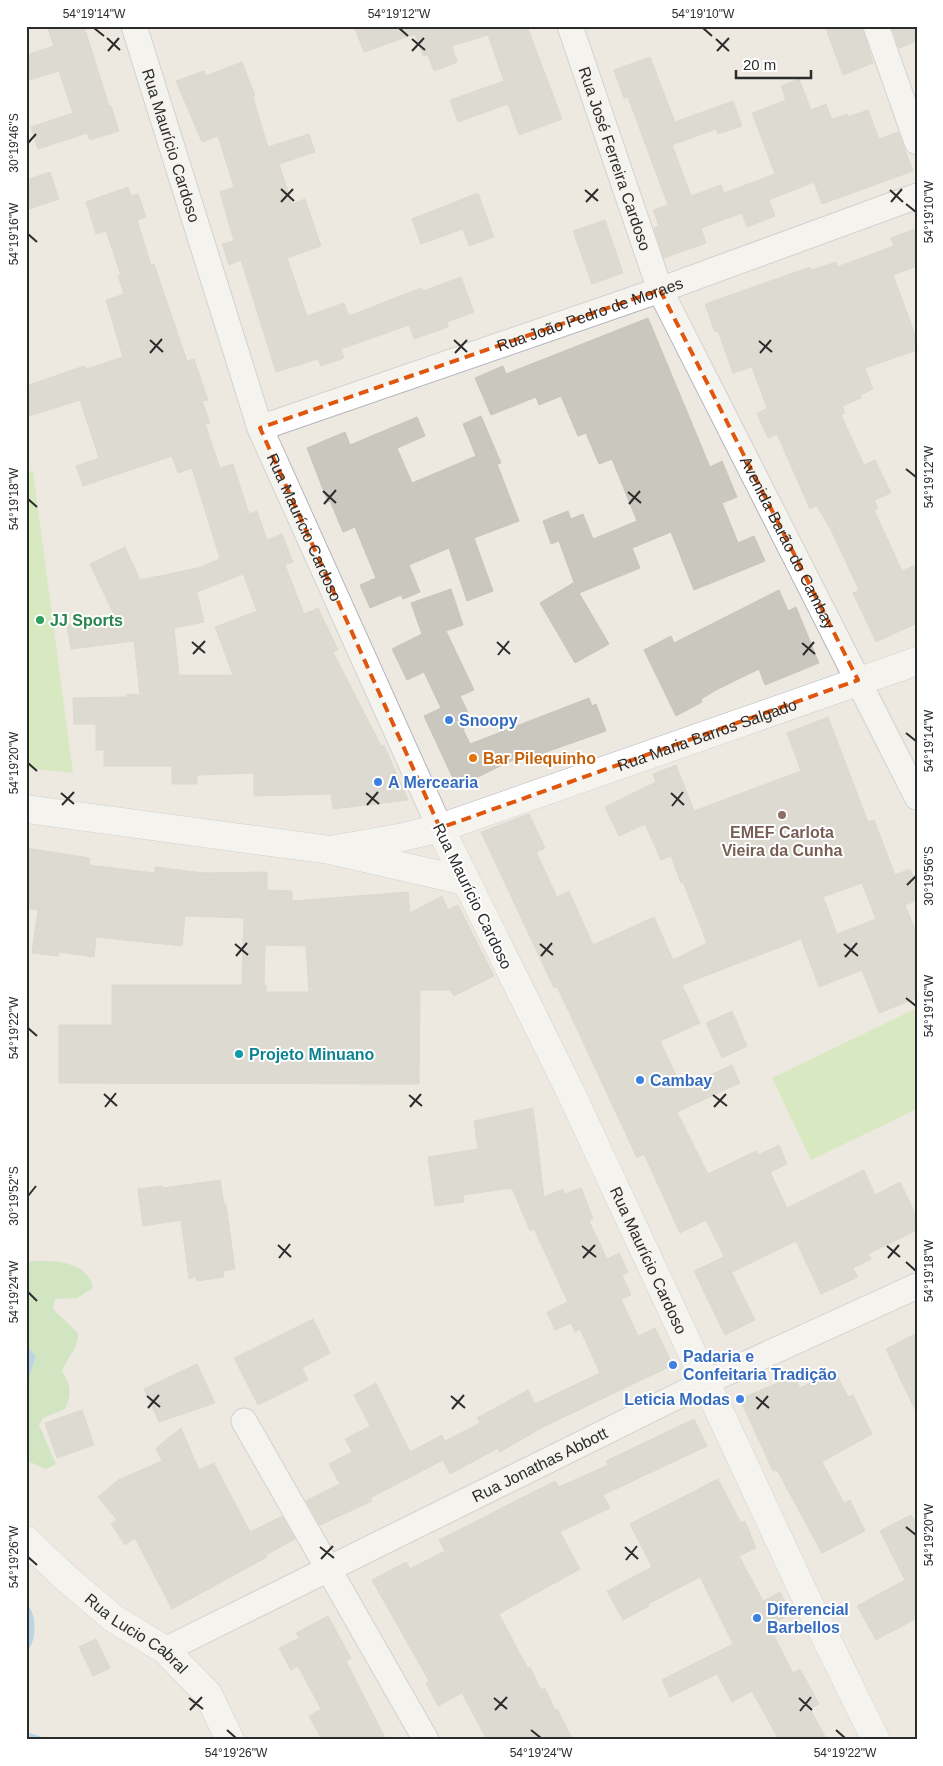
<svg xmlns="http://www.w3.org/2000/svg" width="943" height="1766" font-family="Helvetica,sans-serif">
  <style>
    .green { fill: #afe0a0 }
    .pitch { fill: #bfe79c }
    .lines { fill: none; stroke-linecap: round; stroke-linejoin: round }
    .stream { stroke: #79bfe8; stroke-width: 8 }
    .building { fill: #c9c7be; stroke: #c9c5b9; fill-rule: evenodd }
    .minor-casing { stroke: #b3b4bf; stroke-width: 27 }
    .tertiary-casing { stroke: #b3b4bf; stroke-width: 29 }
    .minor { stroke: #fff; stroke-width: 25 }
    .tertiary { stroke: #fff; stroke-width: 28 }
    .marked { fill: none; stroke: #df570e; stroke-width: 4; stroke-dasharray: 10 6; stroke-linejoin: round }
    .ticks { fill: none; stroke: #2c2c2c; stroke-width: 2 }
    .leisure-dot { fill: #2e9e5b; stroke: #fff; stroke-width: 2 }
    .shop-dot { fill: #3f7fe0; stroke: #fff; stroke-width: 2 }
    .food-dot { fill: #e8710a; stroke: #fff; stroke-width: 2 }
    .education-dot { fill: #8d6e63; stroke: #fff; stroke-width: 2 }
    .culture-dot { fill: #0f9aa8; stroke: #fff; stroke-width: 2 }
    .labels { text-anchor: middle; stroke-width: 4; stroke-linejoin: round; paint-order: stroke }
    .street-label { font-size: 16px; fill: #2c2c2c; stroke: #fff }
    .leisure-label { font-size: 16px; font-weight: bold; fill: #27864d; stroke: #fff; text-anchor: start }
    .shop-label { font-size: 16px; font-weight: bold; fill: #366cbe; stroke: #fff; text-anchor: start }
    .food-label { font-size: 16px; font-weight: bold; fill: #c56008; stroke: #fff; text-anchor: start }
    .education-label { font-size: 16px; font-weight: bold; fill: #785e54; stroke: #fff }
    .culture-label { font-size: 16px; font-weight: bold; fill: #0d838f; stroke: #fff; text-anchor: start }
    .neatline { fill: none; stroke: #2c2c2c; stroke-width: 2 }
    .ticks-label { font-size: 12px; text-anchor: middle; fill: #2c2c2c }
  </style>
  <rect width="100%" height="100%" fill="#ede9e0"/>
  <path class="green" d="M26 1261C50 1261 87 1258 93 1288L77 1298 55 1299 53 1309 78 1333C79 1347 67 1358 62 1371 71 1385 72 1394 65 1409L43 1418 39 1425 56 1464 46 1469 30 1462 26 1457Z"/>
  <path class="pitch" d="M33 471 73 773 26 768V472Z
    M917 1008V1109L811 1160 772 1078Z"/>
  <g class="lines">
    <path class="stream" d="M26 1350 31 1357 26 1375
      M26 1609C32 1618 32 1637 26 1646
      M26 1736 39 1740"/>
  </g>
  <path class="building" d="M47 26H84L109 106H111L119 131 90 140 87 133 38 149 31 127 73 113 59 71 26 81V55L54 46Z
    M354 26H527L562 119 519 135 508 104 458 122 450 100 504 81 488 35 452 46 457 62 434 71 428 55 423 56 415 34 364 52Z
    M825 26H862L873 63 843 75Z
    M891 26H917V41L899 48Z
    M650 57 675 122 733 101 742 126 718 134 716 129 672 145 691 196 721 185 724 193 775 174 752 113 786 100 781 86 799 79 811 110 826 104 832 119 847 114 848 117 868 110 879 139 898 132 913 171 822 204 814 182 769 200 775 216 747 227 742 213 701 228 706 243 664 258 654 228 659 226 653 210 668 205 628 97 624 98 614 70Z
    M242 62 255 96 253 97 268 147 309 134 315 152 279 164 292 204 305 199 321 246 287 258 307 316 344 303 349 316 421 288 423 291 461 277 474 312 447 322 448 327 414 339 409 325 341 349 344 358 321 366 318 359 276 372 241 260 229 265 222 244 234 241 220 192 234 187 218 136 202 142 176 81 204 71 206 76Z
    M50 172 59 199 26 210V180Z
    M128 187 131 196 138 194 146 217 137 220 151 265 154 264 187 361 194 359 208 400 202 401 210 423 205 424 220 468 233 464 249 514 257 511 267 540 282 534 293 562 285 565 304 614 318 608 338 650 333 652 381 746 384 745 408 800 333 809 331 794 254 796V773L197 775V784H172V766H104V750H96V724H74L73 698 127 697V694L140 695 134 641 71 649 67 625 116 619 90 564 125 547 140 580 198 568 220 559 192 468 178 473 172 456 83 486 76 466 99 458 80 400 26 417V386L84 366 86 369 123 357 106 300 124 294 118 276 121 275 106 231 96 234 86 202ZM243 574 257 611 215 627 233 675H179L174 628 204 622 197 592Z
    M478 193 494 237 469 246 463 229 421 244 412 219Z
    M605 220 623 273 592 284 573 231Z
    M917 228V266L893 275 917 340V350L865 368 873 389 860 395 861 398 842 406 845 413 841 415 864 465 875 460 891 493 874 500 878 508 874 510 902 571 917 564V623L876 642 853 593 859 590 831 530 817 506 810 509 777 434 768 438 757 414 767 408 752 367 733 373 718 331 715 332 705 304 810 267 812 270 836 262 837 267 894 246 891 238Z
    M648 318 710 467 722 461 737 497 722 503 738 543 754 536 765 561 694 590 671 532 632 548 640 568 579 593 609 644 575 663 540 603 573 583 576 588 559 541 551 544 543 521 568 511 571 519 583 514 593 539 637 521 612 459 599 464 586 433 578 436 561 396 539 405 536 397 491 415 475 378 503 366 506 374Z
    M481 416 501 463 497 464 519 521 474 538 493 591 467 601 449 548 409 565 420 592 403 599 401 595 370 608 360 585 376 578 355 527 343 532 330 501 328 502 307 448 345 432 350 445 417 417 425 436 397 448 412 483 476 456 463 424Z
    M451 589 463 625 446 631 474 690 460 696 473 723 463 729 470 744 589 698 592 706 596 704 606 731 515 763 513 760 457 787 424 716 441 708 424 672 407 680 392 649 422 634 411 603Z
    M779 590 788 611 796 607 819 663 765 685 759 669 716 690 701 699 702 702 676 716 644 650 671 636 674 643Z
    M828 717 868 822 874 820 895 875 910 869 917 886V900L905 905 917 934V998L879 1013 862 970 819 987 801 939 682 985 700 1023 660 1041 682 1088 732 1065 740 1083 677 1112 708 1174 756 1151 758 1155 779 1145 787 1164 770 1172 787 1208 864 1170 875 1195 900 1182 917 1217V1230L868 1254 871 1259 853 1268 858 1277 821 1294 796 1241 732 1272 706 1220 680 1233 644 1154 637 1158 578 1031 557 987 554 988 481 832 529 814 545 848 536 852 557 897 569 891 593 945 654 917 673 960 707 943 683 882 681 883 671 856 661 860 645 824 619 836 605 807 656 782 653 774 676 765 694 811 801 771 787 733ZM862 883 876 919 837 934 823 897Z
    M26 848 90 858 89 865 155 873V867L204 873 267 872V890L292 891V901L408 892 410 913 442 896 448 910 458 905 494 976 454 996 450 990H420L419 1084 59 1083V1025H112V985H242L244 918 185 916 182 946 96 937 94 957 59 952 58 956 32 953 38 910 26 908ZM265 945 306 946 309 992H266V985H264Z
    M732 1011 747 1046 722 1058 706 1023Z
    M533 1108 544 1197 563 1189 565 1194 581 1188 593 1219 589 1221 607 1259 619 1253 628 1272 622 1275 631 1295 621 1299 638 1336 655 1328 673 1365 543 1427 500 1452 498 1448 450 1474 443 1460 370 1498 372 1501 320 1525 306 1501 340 1484 329 1464 352 1452 345 1439 370 1426 354 1395 376 1383 410 1452 442 1435 445 1441 480 1423 477 1418 528 1390 535 1404 600 1373 580 1329 575 1332 571 1323 555 1330 547 1312 568 1302 534 1229 530 1231 512 1188 463 1195 464 1202 435 1206 428 1157 478 1149 474 1121Z
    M220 1180 224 1204H226L235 1269 223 1271 224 1277 197 1281 196 1276 189 1279 181 1220 143 1226 138 1189 162 1186 163 1188Z
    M724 1257 755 1320 725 1335 694 1271Z
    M313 1319 330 1353 302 1368 308 1380 258 1405 234 1358Z
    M917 1333V1414L886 1349Z
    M197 1364 215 1403 159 1422 144 1389Z
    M835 1371 848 1397 853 1395 872 1434 822 1462 844 1503 850 1500 865 1531 822 1553 777 1470 773 1471 740 1399 794 1376 800 1388Z
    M82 1410 94 1445 57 1458 45 1423Z
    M694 1419 707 1446 603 1495 610 1508 560 1532 580 1569 499 1614 528 1669 530 1667 541 1690 545 1688 555 1710 557 1709 573 1740H487L462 1693 438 1706 426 1683 429 1681 372 1580 406 1562 410 1569 445 1551 439 1540 555 1481 559 1487 608 1465 606 1461Z
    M181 1428 199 1470 214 1463 250 1532 282 1516 295 1539 266 1555 267 1557 172 1609 135 1538 125 1545 111 1524 117 1520 98 1497 118 1480 162 1461 156 1448Z
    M718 1479 741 1523 745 1521 756 1548 739 1556 763 1601 780 1592 791 1614 769 1626 793 1673 800 1669 819 1704 810 1709 827 1740H779L752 1691 732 1702 717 1674 670 1697 662 1680 733 1644 700 1577 648 1604 649 1606 623 1620 607 1591 652 1567 630 1524Z
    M911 1515 917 1525V1618L876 1640 857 1606 905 1580 880 1531Z
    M328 1616 351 1658 346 1661 386 1740H322L309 1716 321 1709 298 1666 291 1670 279 1648 299 1638 296 1633Z
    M96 1639 110 1668 93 1676 79 1647Z"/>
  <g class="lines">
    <defs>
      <g id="minor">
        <path id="s1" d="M134 26 260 428 440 828"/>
        <path id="s2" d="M570 26 660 290 917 797"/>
        <path d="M876 26 917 142"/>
        <path id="s3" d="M260 428 660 290 917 196"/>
        <path d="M244 1421 426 1740"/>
        <path id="s4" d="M165 1650 706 1382 917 1286"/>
      </g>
      <g id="tertiary">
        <path d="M26 809 330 850 466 881"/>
        <path id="s5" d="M440 828 570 1091 808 1602 876 1740"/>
        <path id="s6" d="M330 850 399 838 440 828 917 661"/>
        <path id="s7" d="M26 1540 67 1579 113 1618 165 1650 208 1694 230 1740"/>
      </g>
    </defs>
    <use href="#minor" class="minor-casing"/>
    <use href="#tertiary" class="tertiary-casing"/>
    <use href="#minor" class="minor"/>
    <use href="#tertiary" class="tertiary"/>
  </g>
  <path d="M0 0H943V1766H0ZM660 290 858 680 440 828 260 428Z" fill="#ede9e0" fill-opacity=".55" fill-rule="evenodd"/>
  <path class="marked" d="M660 290 858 680 440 828 260 428Z"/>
  <path class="ticks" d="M94 28 104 36M399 28 408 36M703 28 712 36M107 38 120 50M412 39 425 50M716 39 729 51M108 51 119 38M412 51 424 38M717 51 729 38M28 143 36 134M281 189 294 201M585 190 598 201M890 190 903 202M281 202 293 189M586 202 598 189M891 202 902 189M906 204 916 212M28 234 37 242M150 340 163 352M454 340 467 352M759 341 772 352M150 353 162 339M455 353 467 340M760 353 771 340M906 469 916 477M323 491 336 503M628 492 641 503M28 499 37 507M324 504 336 490M629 504 640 491M192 642 205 653M497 642 510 654M802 643 815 654M193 654 205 641M498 655 509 641M803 655 814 642M906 733 916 741M28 763 37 771M61 793 74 804M366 793 379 804M671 793 684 805M62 805 74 792M367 805 378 792M672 806 683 792M907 885 916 876M235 944 248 955M540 944 553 955M844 944 858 956M236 956 247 943M541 956 552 943M845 957 857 943M906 998 916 1006M28 1028 37 1036M104 1094 117 1106M409 1095 422 1106M713 1095 727 1106M105 1107 116 1093M410 1107 421 1094M714 1107 726 1094M28 1196 36 1186M278 1245 291 1257M582 1246 596 1257M887 1246 900 1257M279 1258 290 1244M583 1258 595 1245M888 1258 899 1245M906 1262 916 1271M28 1292 37 1301M147 1396 160 1407M451 1396 465 1408M756 1397 769 1408M148 1408 159 1395M452 1409 464 1395M757 1409 768 1396M906 1527 916 1535M320 1547 334 1558M625 1547 638 1559M28 1557 37 1565M321 1559 333 1546M626 1560 637 1546M189 1698 203 1709M494 1698 507 1709M799 1698 812 1710M190 1710 202 1697M495 1710 507 1697M800 1711 811 1697M227 1730 236 1738M531 1730 541 1738M836 1730 845 1738"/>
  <circle class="leisure-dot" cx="40" cy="620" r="5"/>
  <g class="shop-dot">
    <circle cx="449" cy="720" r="5"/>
    <circle cx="378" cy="782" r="5"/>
    <circle cx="640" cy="1080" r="5"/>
    <circle cx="673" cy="1365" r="5"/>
    <circle cx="740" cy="1399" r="5"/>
    <circle cx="757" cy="1618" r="5"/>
  </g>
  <circle class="food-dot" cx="473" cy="758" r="5"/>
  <circle class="education-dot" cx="782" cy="815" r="5"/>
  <circle class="culture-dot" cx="239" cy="1054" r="5"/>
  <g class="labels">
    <g class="street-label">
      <text dy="6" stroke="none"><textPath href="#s1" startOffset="125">Rua Maurício Cardoso</textPath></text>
      <text dy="6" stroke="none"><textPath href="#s2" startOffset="140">Rua José Ferreira Cardoso</textPath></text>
      <text dy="6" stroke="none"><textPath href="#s3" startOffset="349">Rua João Pedro de Moraes</textPath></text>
      <text dy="6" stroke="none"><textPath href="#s1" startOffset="530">Rua Maurício Cardoso</textPath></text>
      <text dy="6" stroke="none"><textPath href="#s2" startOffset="562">Avenida Barão do Cambay</textPath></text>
      <text dy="6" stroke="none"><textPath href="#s6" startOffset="395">Rua Maria Barros Salgado</textPath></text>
      <text transform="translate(473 896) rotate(64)" y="6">Rua Maurício Cardoso</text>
      <text dy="6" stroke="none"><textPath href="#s5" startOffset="480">Rua Maurício Cardoso</textPath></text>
      <text dy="6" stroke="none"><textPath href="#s4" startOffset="418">Rua Jonathas Abbott</textPath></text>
      <text dy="6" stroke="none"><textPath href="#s7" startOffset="145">Rua Lucio Cabral</textPath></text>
    </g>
    <g class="leisure-label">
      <text x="50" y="626">JJ Sports</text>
    </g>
    <g class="shop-label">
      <text x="459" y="726">Snoopy</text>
      <text x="388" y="788">A Mercearia</text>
      <text x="650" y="1086">Cambay</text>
      <text x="683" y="1362">Padaria e<tspan x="683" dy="18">Confeitaria Tradição</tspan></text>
      <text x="730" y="1405" text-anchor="end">Leticia Modas</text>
      <text x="767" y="1615">Diferencial<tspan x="767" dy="18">Barbellos</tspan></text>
    </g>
    <g class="food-label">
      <text x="483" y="764">Bar Pilequinho</text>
    </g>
    <g class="education-label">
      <text x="782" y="838">EMEF Carlota<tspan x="782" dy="18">Vieira da Cunha</tspan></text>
    </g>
    <g class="culture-label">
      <text x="249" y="1060">Projeto Minuano</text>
    </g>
  </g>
  <rect width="943" height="1766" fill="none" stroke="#ffffff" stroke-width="55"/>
  <path d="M736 70v8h75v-8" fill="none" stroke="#2c2c2c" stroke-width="2.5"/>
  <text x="743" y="70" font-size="15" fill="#2c2c2c" stroke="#ffffff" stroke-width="4" paint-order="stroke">20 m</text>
  <rect x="28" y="28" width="888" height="1710" class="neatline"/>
  <g class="ticks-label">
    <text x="94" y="18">54°19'14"W</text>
    <text x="399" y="18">54°19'12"W</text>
    <text x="703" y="18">54°19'10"W</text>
    <text transform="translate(14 143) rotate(-90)" y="4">30°19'46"S</text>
    <text transform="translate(929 212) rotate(-90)" y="4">54°19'10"W</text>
    <text transform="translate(14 234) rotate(-90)" y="4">54°19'16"W</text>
    <text transform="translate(929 477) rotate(-90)" y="4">54°19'12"W</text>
    <text transform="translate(14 499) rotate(-90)" y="4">54°19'18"W</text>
    <text transform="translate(929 741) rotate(-90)" y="4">54°19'14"W</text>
    <text transform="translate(14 763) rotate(-90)" y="4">54°19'20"W</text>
    <text transform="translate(929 876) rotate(-90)" y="4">30°19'56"S</text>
    <text transform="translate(929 1006) rotate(-90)" y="4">54°19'16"W</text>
    <text transform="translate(14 1028) rotate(-90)" y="4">54°19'22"W</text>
    <text transform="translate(14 1196) rotate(-90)" y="4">30°19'52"S</text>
    <text transform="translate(929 1271) rotate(-90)" y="4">54°19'18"W</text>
    <text transform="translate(14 1292) rotate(-90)" y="4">54°19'24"W</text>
    <text transform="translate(929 1535) rotate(-90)" y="4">54°19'20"W</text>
    <text transform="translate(14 1557) rotate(-90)" y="4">54°19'26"W</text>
    <text x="236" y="1757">54°19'26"W</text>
    <text x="541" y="1757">54°19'24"W</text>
    <text x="845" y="1757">54°19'22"W</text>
  </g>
</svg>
